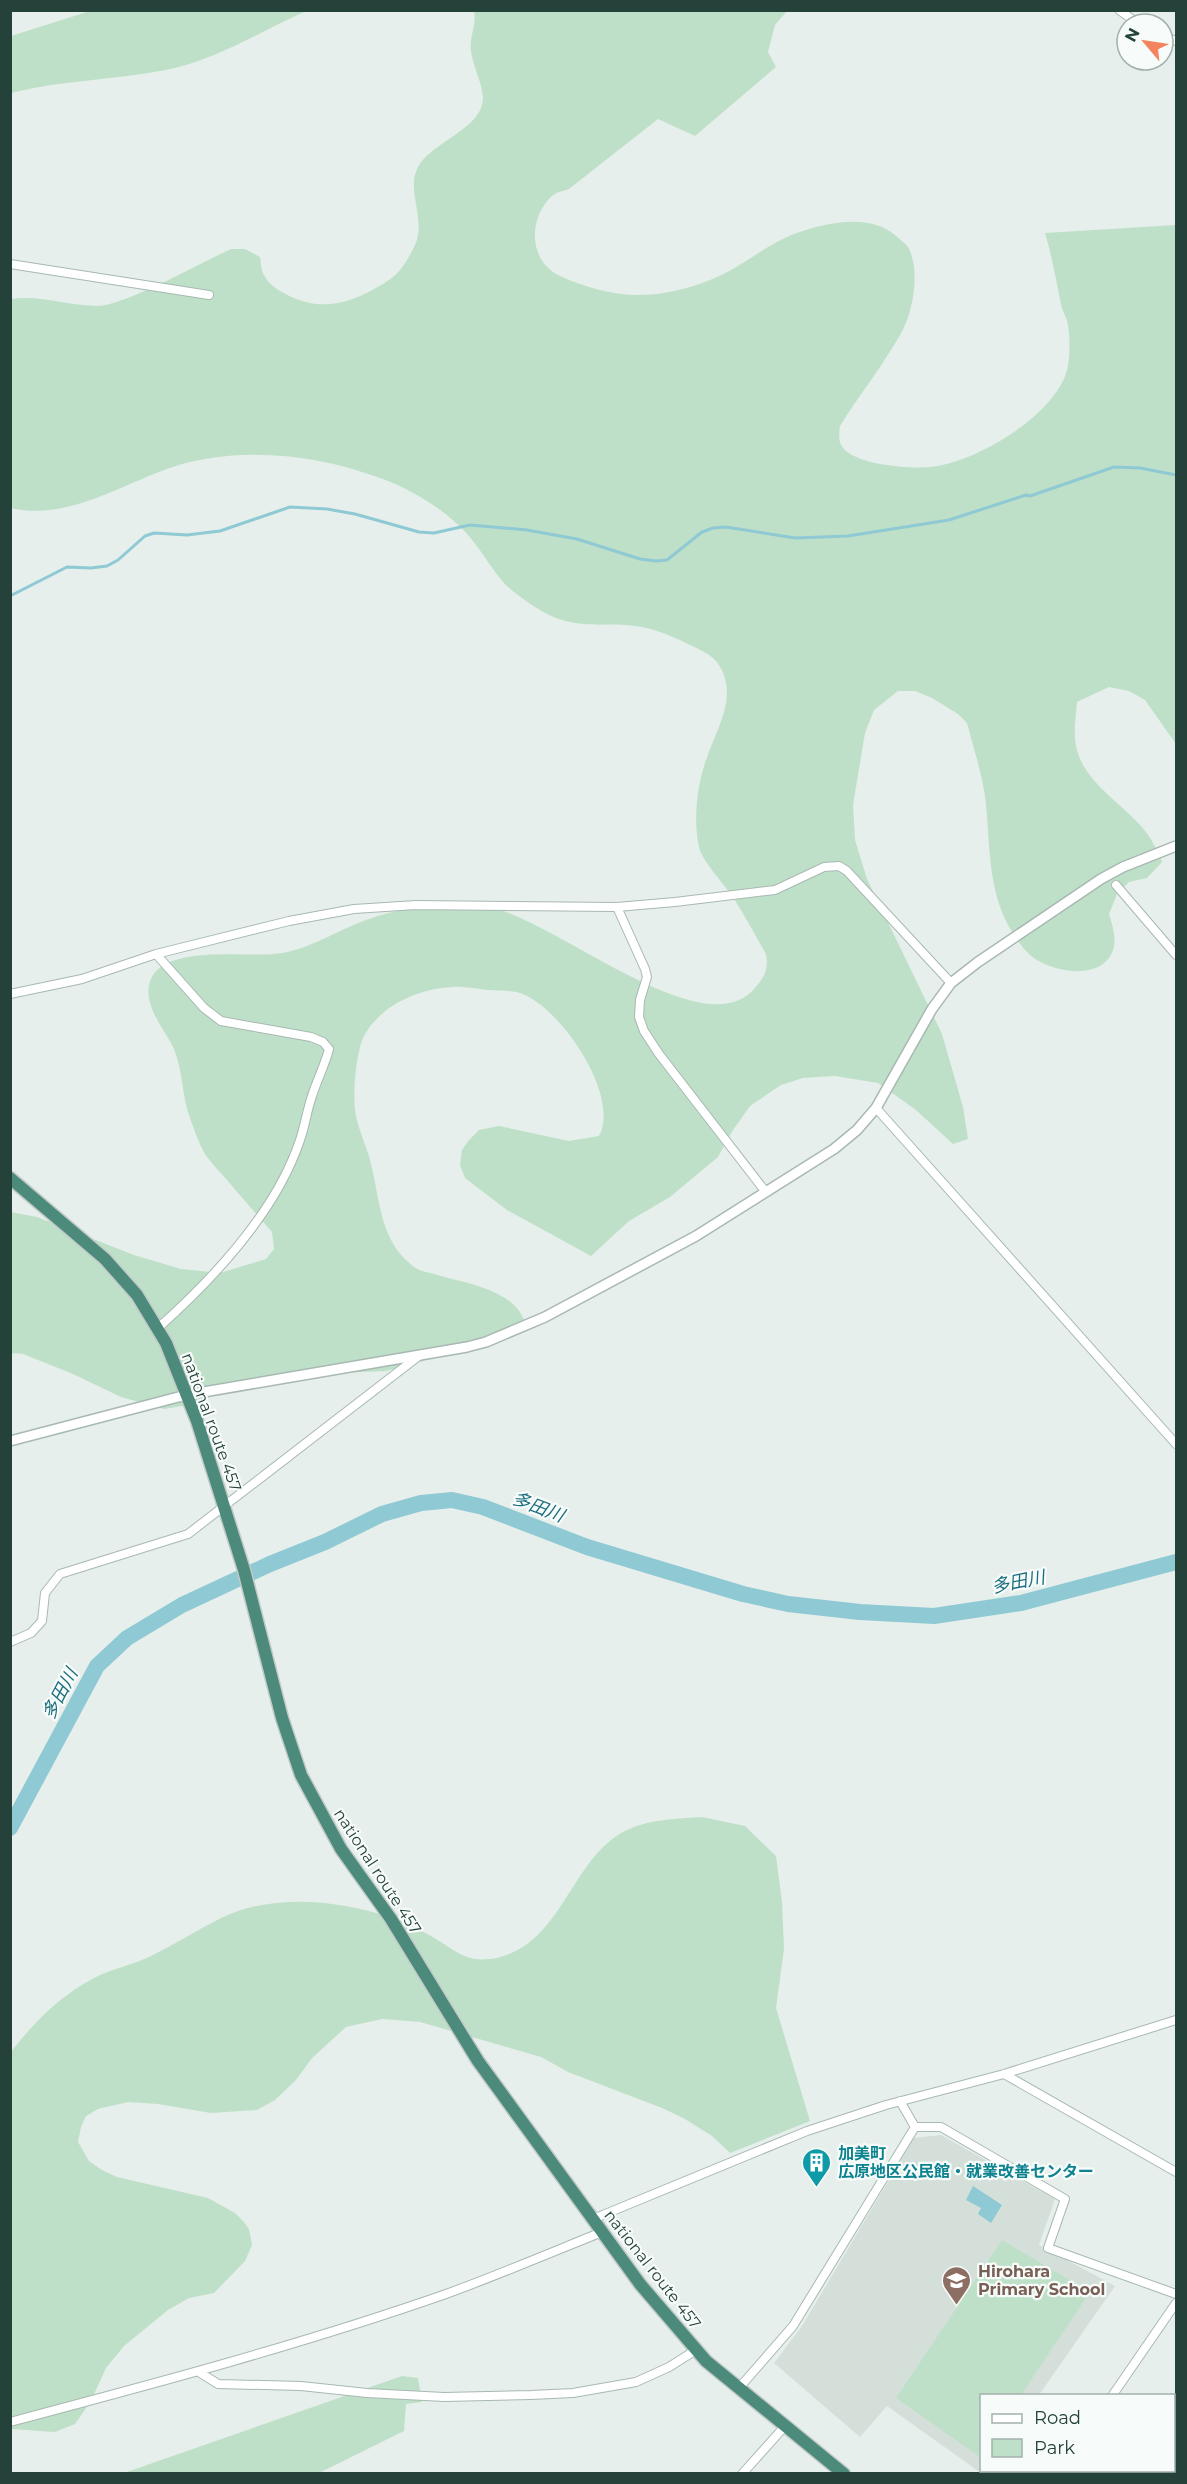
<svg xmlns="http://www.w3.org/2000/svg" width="1187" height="2484" font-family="Montserrat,'Noto Sans JP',sans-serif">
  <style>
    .built { fill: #d4dfda }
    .green { fill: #bfe0c8 }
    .water { fill: #8ec9d4 }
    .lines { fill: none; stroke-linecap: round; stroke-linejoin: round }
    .stream { stroke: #8ec9d4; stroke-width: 3 }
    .river { stroke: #8ec9d4; stroke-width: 16 }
    .minor-casing { stroke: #a8b8b2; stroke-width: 10 }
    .tertiary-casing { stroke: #a8b8b2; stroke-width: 12 }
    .trunk-casing { stroke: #c2cac8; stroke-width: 15 }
    .minor { stroke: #fff; stroke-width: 8 }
    .tertiary { stroke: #fff; stroke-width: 9 }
    .trunk { stroke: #4c8a7c; stroke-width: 12 }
    .labels { text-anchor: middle; stroke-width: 4.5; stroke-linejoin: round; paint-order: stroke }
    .street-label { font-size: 16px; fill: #24423a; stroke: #f7fbf9 }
    .culture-label { font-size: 16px; font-weight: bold; fill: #0d838f; stroke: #f7fbf9; text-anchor: start }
    .education-label { font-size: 16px; font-weight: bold; fill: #785e54; stroke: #f7fbf9; text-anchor: start }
    .water-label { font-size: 18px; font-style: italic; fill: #1c6f80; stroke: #f7fbf9 }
  </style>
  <rect width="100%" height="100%" fill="#e6efeb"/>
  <path class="built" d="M941 2135 1055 2199 1039 2245 1115 2286 1039 2395 982 2396V2470L988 2471 986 2473H981L887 2406 860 2437 774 2363 802 2326 914 2138Z"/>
  <path class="green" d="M90 11V10L306 11C259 32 218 59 166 70 114 80 62 80 11 93V36Z
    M474 11H787L775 25 768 52 776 67 695 136 658 119 569 189C564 191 556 192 552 196 528 218 528 261 560 276 591 290 623 298 657 294 681 291 710 282 731 270 754 257 776 239 803 231 830 222 870 214 895 235 898 238 905 243 908 247 921 270 913 314 900 335 882 367 859 395 840 426 839 433 838 442 843 448 857 465 909 469 930 467 975 463 1059 414 1068 366 1070 353 1070 338 1068 325 1067 318 1062 311 1061 304 1056 280 1052 256 1045 233L1176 225V744L1145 700 1129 691 1109 687 1077 702C1076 714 1074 727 1075 739 1078 778 1118 800 1141 826 1150 836 1157 849 1162 862L1147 878 1129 882 1117 894 1109 914C1112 924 1117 938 1113 950 1103 980 1058 973 1037 960 1025 953 1015 937 1008 925 988 887 990 845 986 804 983 776 974 750 967 723L958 714 932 698 915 691H898L874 710 865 733 853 805 855 840 867 879 942 1034 963 1107 968 1139 953 1144 916 1110 878 1083 835 1076 803 1078 781 1085 750 1106 733 1130 718 1157 670 1197 629 1221 591 1256 507 1210 465 1178 460 1165 462 1150 469 1140 479 1130 499 1126 569 1141 599 1136C621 1096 560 1006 520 993 510 990 498 991 488 990 476 989 463 986 452 987 418 989 381 1005 364 1036 356 1051 352 1099 356 1116 359 1131 366 1145 370 1160 380 1197 379 1241 413 1266 418 1271 427 1272 434 1274 464 1283 515 1289 525 1323L489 1343 386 1371 311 1374 219 1393 188 1405 164 1409 121 1397 73 1374 23 1354 11 1353V1212L37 1217 134 1255 181 1269 220 1273 266 1259 274 1249 272 1232C257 1215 242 1198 227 1180 220 1172 211 1163 205 1154 199 1144 194 1129 190 1118 181 1093 183 1065 171 1043 160 1024 139 997 153 975 173 946 242 957 274 954 308 951 335 931 366 920 401 907 440 903 477 905 542 907 700 1050 754 989 764 978 769 969 766 954 755 935 745 916 733 897 724 884 702 861 699 847 693 820 697 786 706 760 716 729 739 697 719 665 713 655 699 649 688 644 668 634 648 626 625 625 600 624 573 627 549 615 537 609 513 593 504 583 491 568 481 550 468 535 446 510 411 489 380 478 318 455 243 446 179 465 126 481 69 522 11 508V299C40 295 69 306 98 306 126 305 202 262 231 249H245L260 257C261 263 261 270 264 275 268 283 276 289 284 293 315 311 344 306 374 289 389 281 398 275 407 260 411 253 417 243 418 235 422 213 407 187 418 167 430 143 482 129 483 99 483 84 473 67 471 51 469 37 477 25 474 11Z
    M702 1817 745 1826 776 1856 782 1902 784 1949 776 2008 810 2121 730 2153 712 2136 685 2119 662 2108 568 2072 541 2057 420 2022 382 2019 346 2027 312 2058 296 2080 275 2100 257 2110 211 2113 158 2104 128 2102 98 2109 86 2116 81 2127 78 2142 89 2161 102 2170 117 2177 208 2198 235 2213 243 2221 249 2229 252 2245 245 2261 214 2293 189 2298 168 2310 124 2346 106 2368 91 2401 75 2424 55 2432 11 2429 10 2053C34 2022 60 1996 94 1978 111 1969 132 1965 149 1957 174 1945 197 1930 221 1918 272 1893 337 1900 390 1917 403 1922 418 1929 431 1936 444 1943 460 1957 475 1959 481 1960 491 1959 497 1958 559 1943 569 1870 615 1837 641 1819 673 1819 702 1817Z
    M1002 2240 1090 2292 1021 2395 982 2396 980 2457 896 2398Z
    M402 2376 418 2378 422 2402 406 2404 404 2431 319 2473 121 2474Z"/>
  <path class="water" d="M973 2186 1002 2205 991 2223 978 2214 981 2208 966 2200Z"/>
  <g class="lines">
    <path class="stream" d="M10 596 67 567 91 568 107 566 118 560 145 536 154 533 187 535 220 531 290 507 327 509 355 514 419 532 434 533 470 525 527 530 577 539 640 559 656 561 667 560 702 532 713 528 726 527 795 538 848 536 949 520 1026 495 1030 496 1114 467 1140 468 1176 475"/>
    <path class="river" d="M10 1828 97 1666 127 1638 182 1605 270 1564 325 1542 382 1514 421 1503 452 1500 483 1507 587 1547 743 1594 788 1604 860 1612 934 1616 1021 1603 1176 1562"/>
    <defs>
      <path id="minor" d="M1119 10 1139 24
        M1163 36 1176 41
        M10 264 209 295
        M1116 885 1176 955
        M617 907 645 969 647 977 640 1000 639 1017 644 1031 659 1054 765 1191
        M156 954 204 1008 221 1021 311 1037 323 1042 329 1049C325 1065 317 1080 312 1096 307 1110 305 1126 300 1140 276 1212 213 1279 158 1328
        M10 994 82 979 156 954 289 921 354 909 416 905 617 907 675 902 775 890 824 867 839 866 847 871 951 983
        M876 1108 1176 1444
        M10 1642 31 1633 42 1621 45 1593 60 1574 188 1534 420 1355
        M1004 2074 1176 2172
        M915 2127H941L1065 2199 1048 2248 1176 2294
        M593 2219 807 2131 886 2105 1004 2074 1176 2020
        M199 2372 218 2384 301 2386 367 2393 444 2397 531 2395 573 2393 636 2382 669 2367 696 2350
        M739 2388 793 2326 915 2127 900 2101
        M1112 2396 1176 2303
        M10 2422C157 2383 303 2344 446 2294 498 2275 550 2253 602 2232
        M742 2474 785 2426
        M1058 2474 1060 2470"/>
      <path id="tertiary" d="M10 1441 186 1395 467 1347 486 1342 545 1317 696 1236 834 1149 857 1130 876 1108 932 1009 951 983 978 962 1101 879 1123 867 1176 846"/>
      <path id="trunk" d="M10 1178 105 1259 137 1295 166 1343 197 1421 244 1570 282 1718 301 1775 341 1849 391 1919 478 2061 640 2284 706 2361 844 2474"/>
    </defs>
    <use href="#minor" class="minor-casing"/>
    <use href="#tertiary" class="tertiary-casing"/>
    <use href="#trunk" class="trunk-casing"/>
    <use href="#minor" class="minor"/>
    <use href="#tertiary" class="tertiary"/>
    <use href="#trunk" class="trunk"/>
  </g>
  <defs>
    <symbol id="building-pin" viewBox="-11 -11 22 30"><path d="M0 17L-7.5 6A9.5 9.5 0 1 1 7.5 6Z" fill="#0f9aa8" stroke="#f7fbf9"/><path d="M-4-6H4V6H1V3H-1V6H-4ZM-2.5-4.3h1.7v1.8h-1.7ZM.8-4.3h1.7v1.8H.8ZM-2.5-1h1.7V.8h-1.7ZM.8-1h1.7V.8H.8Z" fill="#fff"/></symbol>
    <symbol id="school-pin" viewBox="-11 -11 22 30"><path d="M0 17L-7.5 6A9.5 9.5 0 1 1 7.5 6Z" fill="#8d6e63" stroke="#f7fbf9"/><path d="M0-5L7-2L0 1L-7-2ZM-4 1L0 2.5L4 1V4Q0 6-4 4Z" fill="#fff"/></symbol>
  </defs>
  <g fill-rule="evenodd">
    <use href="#building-pin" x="800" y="2146" width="33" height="45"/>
    <use href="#school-pin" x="940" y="2264" width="33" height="45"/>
  </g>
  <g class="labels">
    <g class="street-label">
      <text transform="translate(212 1422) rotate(70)" y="6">national route 457</text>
      <text transform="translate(378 1871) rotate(57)" y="6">national route 457</text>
      <text transform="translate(653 2269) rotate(52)" y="6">national route 457</text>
    </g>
    <g class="culture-label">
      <text x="838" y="2159">加美町<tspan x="838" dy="18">広原地区公民館・就業改善センター</tspan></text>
    </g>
    <g class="education-label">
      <text x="978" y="2277">Hirohara<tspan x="978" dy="18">Primary School</tspan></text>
    </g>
    <g class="water-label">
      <text transform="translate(538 1507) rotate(21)" y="6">多田川</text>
      <text transform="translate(1018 1582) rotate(-11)" y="6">多田川</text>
      <text transform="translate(60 1694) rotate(-62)" y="6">多田川</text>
    </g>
  </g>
  <rect width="1187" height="2484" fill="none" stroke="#24423a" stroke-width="24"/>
  <rect x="980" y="2394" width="195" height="78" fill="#f7fbf9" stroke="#a3b1ad" stroke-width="1.5"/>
  <rect x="992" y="2414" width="30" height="9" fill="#ffffff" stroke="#a3b1ad" stroke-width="1.5"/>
  <text x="1034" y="2424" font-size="18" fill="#24423a">Road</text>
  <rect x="992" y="2439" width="30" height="18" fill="#bfe0c8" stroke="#a3b1ad" stroke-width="1.5"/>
  <text x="1034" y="2454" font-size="18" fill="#24423a">Park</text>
  <g transform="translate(1145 42) rotate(299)"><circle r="28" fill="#f7fbf9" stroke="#a3b1ad" stroke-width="1.5"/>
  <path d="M0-4.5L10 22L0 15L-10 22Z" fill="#f4845f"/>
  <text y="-9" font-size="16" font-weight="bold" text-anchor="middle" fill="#24423a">N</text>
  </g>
</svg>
